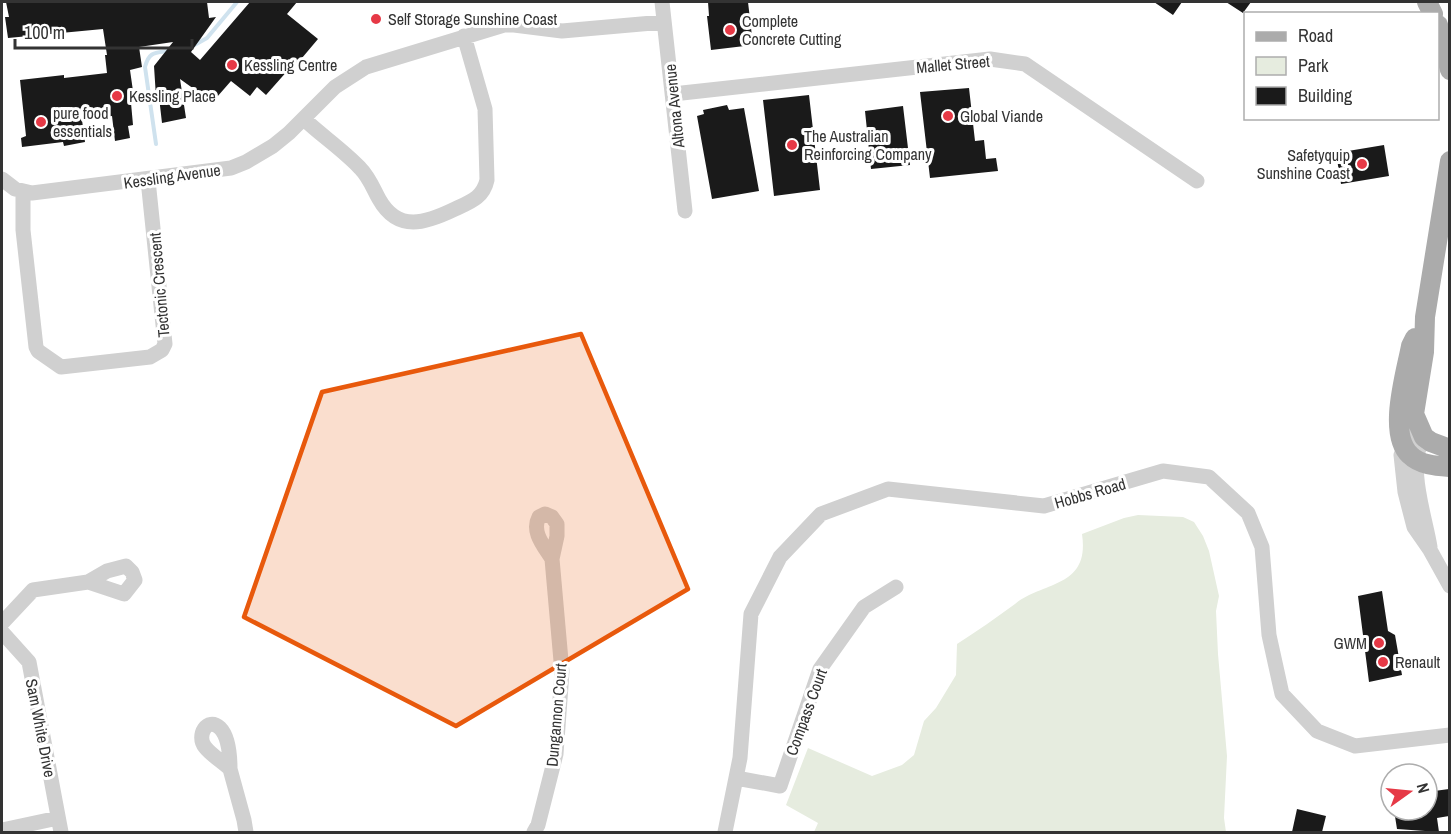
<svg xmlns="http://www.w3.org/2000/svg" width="1451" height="834" font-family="'Archivo Narrow',sans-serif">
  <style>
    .green { fill: #e6ecdf }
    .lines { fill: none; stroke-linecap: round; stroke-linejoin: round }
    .stream { stroke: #cfe2ee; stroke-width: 4 }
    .building { fill: #1a1a1a }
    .minor { stroke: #d0d0d0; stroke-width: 15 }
    .major { stroke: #ababab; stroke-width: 20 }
    .marked { fill: #e8590c; fill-opacity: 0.2; stroke: #e8590c; stroke-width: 4.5; stroke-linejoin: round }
    .poi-dot { fill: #e63946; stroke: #fff; stroke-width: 2 }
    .labels { text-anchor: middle; stroke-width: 6; stroke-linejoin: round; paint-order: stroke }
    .poi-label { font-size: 16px; fill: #333; stroke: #fff; text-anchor: start }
    .street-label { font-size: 16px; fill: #333; stroke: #fff }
  </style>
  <rect width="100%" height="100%" fill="#fff"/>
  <path class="green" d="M1138 515 1183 517 1194 522 1203 536 1209 551 1219 596 1216 611 1218 654 1227 756 1224 818 1226 832H814L818 823 786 805 808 748 872 776 902 765 914 755 924 721 936 708 956 675 957 644C977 631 996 618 1015 604 1044 581 1090 588 1082 534L1124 518Z"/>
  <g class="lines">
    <path class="stream" d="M191 47 207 38 237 2
      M156 144 145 67C149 52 154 53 168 51"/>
  </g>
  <path class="building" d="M6 2H207L209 18 216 17 191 52 200 60 250 2H297L287 14 318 39 291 71 289 69 266 95 257 87 250 96 231 81 217 97 211 90 201 94 180 79 186 118 162 123 159 97H156L154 66 173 42 139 47 142 67 130 70 133 91 130 92 133 125 128 126 130 138 115 141 112 116 82 120 85 142 64 146 63 142 22 147 21 138 26 136 20 80 64 75V78L107 73 105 55H107L103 29 8 38 5 17H9Z
    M708 2H748L753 45 711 50 707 16H709Z
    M1154 2H1182L1173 15Z
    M1226 2H1251L1243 13Z
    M969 88 975 141 984 140 986 159 996 158 998 171 930 178 920 92Z
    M809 95 820 190 774 196 763 100Z
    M727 105 729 110 744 108 759 191 712 199 697 116 704 114 703 110Z
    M903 106 910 165 871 169 865 111Z
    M1384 145 1389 176 1341 184 1336 153Z
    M1382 591 1388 631 1395 635 1402 675 1369 682 1358 596Z
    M1449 789V816L1437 818 1439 832 1397 829 1394 810H1427V792Z
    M1297 809 1326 816 1322 832H1292Z"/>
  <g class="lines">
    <path class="minor" d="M662 2 685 211
      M673 94 990 59 1025 64 1197 181
      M304 119C322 136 343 150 360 168 369 177 373 188 379 199 398 233 426 223 455 209 470 202 483 198 487 180L485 109 464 36
      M2 179 15 189 32 193 231 168 246 162 273 146 289 133 335 87 366 67 504 25H514L562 31 664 22
      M23 192V230L36 347 38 351 61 367 150 357 162 350 165 344 148 180
      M1419 429 1408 439 1401 455 1405 492 1414 527 1430 550 1450 586
      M1424 437C1406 465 1425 515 1430 547
      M2 623 33 590 88 582 107 571 126 566 132 572 135 580 124 594 88 582
      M2 632 29 662 61 832
      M230 769C223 762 211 755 205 747 196 736 207 716 220 728 229 737 230 758 230 769L244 820 246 832
      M736 778 780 786 820 669 864 607 896 587
      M2 830 58 818
      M534 832 538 825 556 754 562 672 552 559 557 536V524L552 517 545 514 539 517C531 532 544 546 552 559
      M725 832 740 758 751 614 780 557 821 514 888 489 1044 506 1163 471 1209 477 1248 513 1262 547 1269 635 1282 694 1317 731 1355 746 1450 735"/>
    <path class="major" d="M1427 2 1433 14
      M1438 25 1450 70
      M1450 161 1425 317 1424 352 1414 414 1424 437 1431 442 1450 449
      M1415 338 1411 346C1406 373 1387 434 1410 455 1420 465 1436 466 1450 467"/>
  </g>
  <path class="marked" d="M581 334 688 589 456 726 244 617 322 392Z"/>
  <g class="poi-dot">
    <circle cx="376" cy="19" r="6"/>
    <circle cx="730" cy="30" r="6"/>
    <circle cx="232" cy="65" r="6"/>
    <circle cx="117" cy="96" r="6"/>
    <circle cx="948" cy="116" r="6"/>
    <circle cx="41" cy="122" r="6"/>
    <circle cx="792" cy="145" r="6"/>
    <circle cx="1362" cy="164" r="6"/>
    <circle cx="1379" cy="643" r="6"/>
    <circle cx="1383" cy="662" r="6"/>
  </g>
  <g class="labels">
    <g class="poi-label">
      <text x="388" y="25">Self Storage Sunshine Coast</text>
      <text x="742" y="27">Complete<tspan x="742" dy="18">Concrete Cutting</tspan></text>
      <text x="244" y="71">Kessling Centre</text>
      <text x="129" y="102">Kessling Place</text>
      <text x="53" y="119">pure food<tspan x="53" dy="18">essentials</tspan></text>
      <text x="960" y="122">Global Viande</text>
      <text x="804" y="142">The Australian<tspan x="804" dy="18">Reinforcing Company</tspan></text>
      <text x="1350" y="161" text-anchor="end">Safetyquip<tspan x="1350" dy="18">Sunshine Coast</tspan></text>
      <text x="1367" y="649" text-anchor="end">GWM</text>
      <text x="1395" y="668">Renault</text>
    </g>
    <g class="street-label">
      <text transform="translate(953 64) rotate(-5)" y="6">Mallet Street</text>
      <text transform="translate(674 106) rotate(-96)" y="6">Altona Avenue</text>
      <text transform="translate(172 176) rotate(-8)" y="6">Kessling Avenue</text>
      <text transform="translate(159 285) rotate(-95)" y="6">Tectonic Crescent</text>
      <text transform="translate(1090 493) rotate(-16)" y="6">Hobbs Road</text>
      <text transform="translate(806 712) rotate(-70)" y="6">Compass Court</text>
      <text transform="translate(556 715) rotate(-85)" y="6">Dungannon Court</text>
      <text transform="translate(41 728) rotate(79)" y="6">Sam White Drive</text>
    </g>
  </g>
  <rect width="1451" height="834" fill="none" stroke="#333333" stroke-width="6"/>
  <rect x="1244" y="12" width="195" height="108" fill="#ffffff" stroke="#adadad" stroke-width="1.5"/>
  <rect x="1256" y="32" width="30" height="9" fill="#ababab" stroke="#adadad" stroke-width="1.5"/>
  <text x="1298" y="42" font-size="18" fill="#333333">Road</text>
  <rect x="1256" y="57" width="30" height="18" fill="#e6ecdf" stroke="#adadad" stroke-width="1.5"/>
  <text x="1298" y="72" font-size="18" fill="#333333">Park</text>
  <rect x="1256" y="87" width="30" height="18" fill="#1a1a1a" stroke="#adadad" stroke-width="1.5"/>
  <text x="1298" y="102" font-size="18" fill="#333333">Building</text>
  <g transform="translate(1409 792) rotate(75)"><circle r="28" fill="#ffffff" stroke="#adadad" stroke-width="1.5"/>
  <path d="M0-4.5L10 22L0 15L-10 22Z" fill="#e63946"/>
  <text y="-9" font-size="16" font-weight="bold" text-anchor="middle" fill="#333333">N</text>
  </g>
  <path d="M15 39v9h177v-9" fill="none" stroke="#333333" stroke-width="3"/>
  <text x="24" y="39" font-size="18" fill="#333333" stroke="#ffffff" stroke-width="4.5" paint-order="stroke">100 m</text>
</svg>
